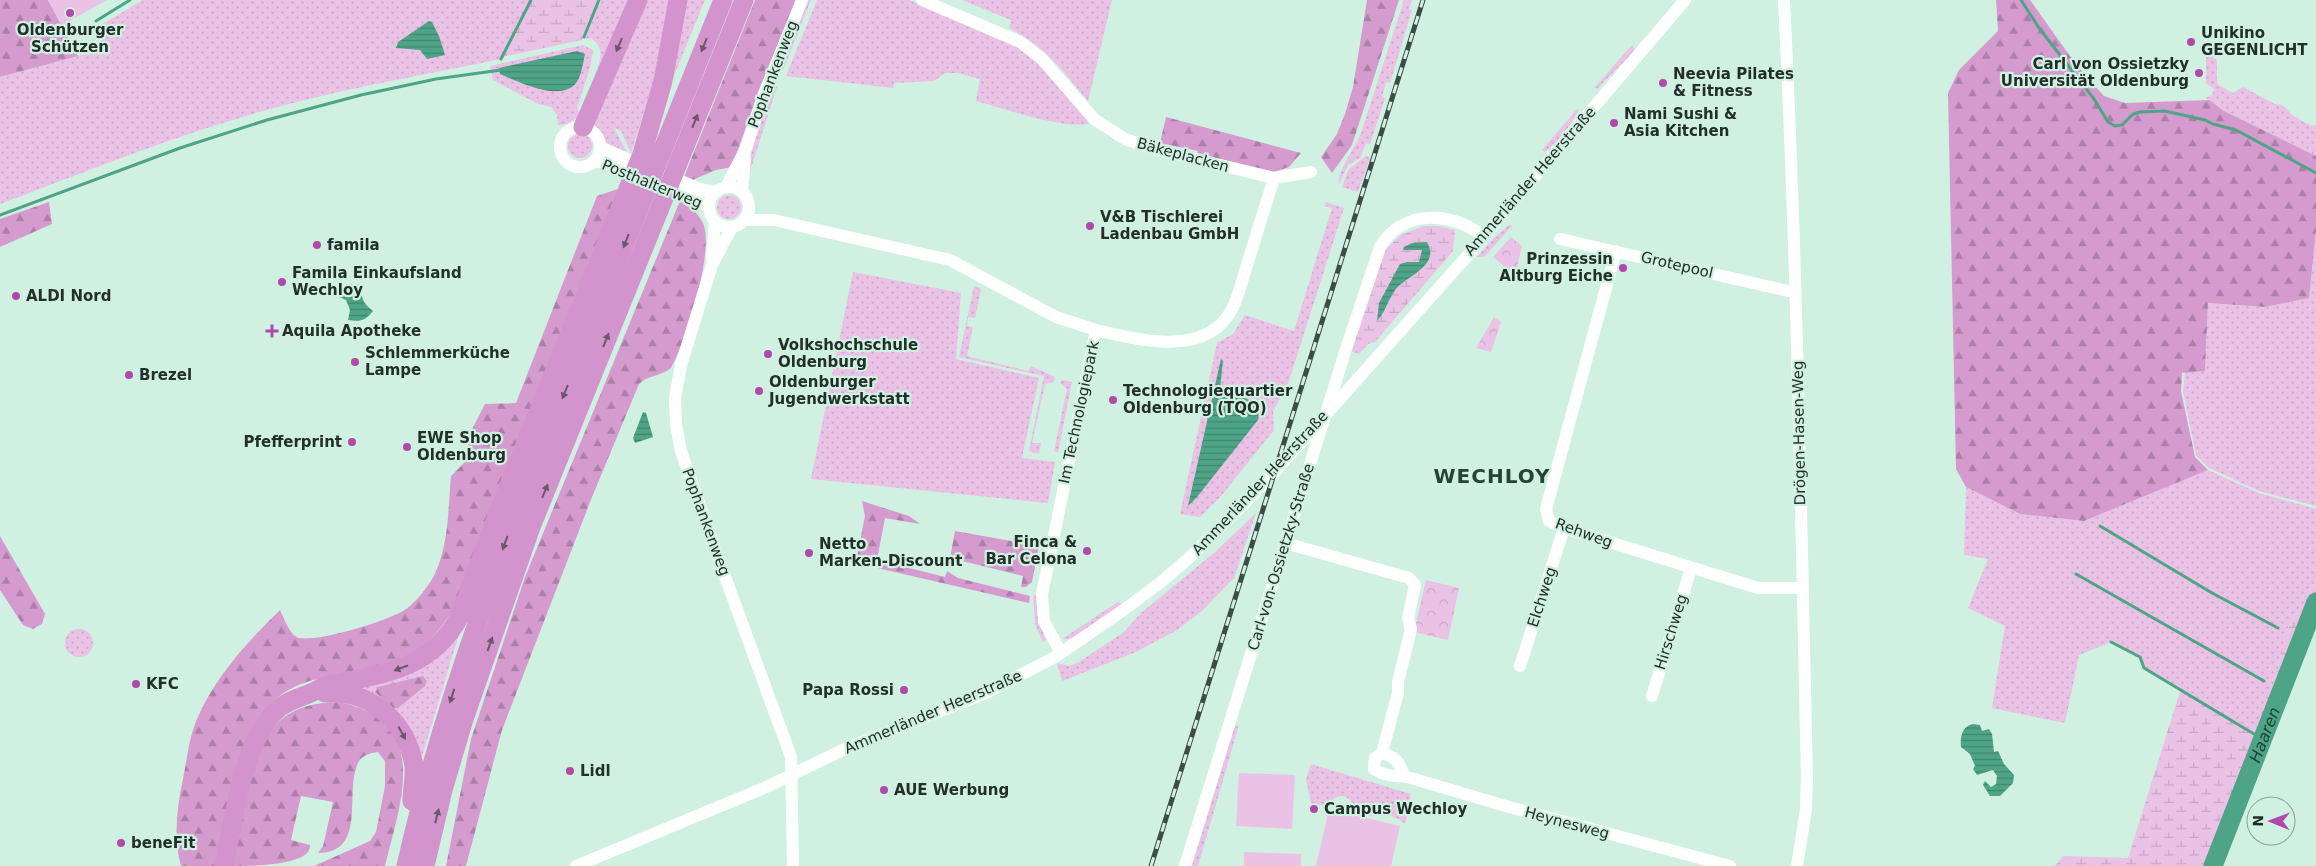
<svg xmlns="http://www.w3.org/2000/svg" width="2316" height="866" font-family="'DejaVu Sans',sans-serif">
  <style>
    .grass { fill: url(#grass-dots) }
    .forest { fill: url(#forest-firs) }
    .wetland { fill: url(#wetland-marsh) }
    .park { fill: url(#park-crowns) }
    .pitch { fill: #eac2e6 }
    .water { fill: url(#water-rules) }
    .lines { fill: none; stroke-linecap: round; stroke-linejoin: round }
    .stream { stroke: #4ea486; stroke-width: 3 }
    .river { stroke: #4ea486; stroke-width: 19 }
    .minor { stroke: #fff; stroke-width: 12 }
    .highway { stroke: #d394cd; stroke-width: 19 }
    .rail-casing { stroke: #3d4c46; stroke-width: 5 }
    .rail { stroke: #d0f0e2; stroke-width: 3; stroke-dasharray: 9; stroke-linecap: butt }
    .oneway { fill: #69576b }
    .poi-dot { fill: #b149ab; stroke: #d0f0e2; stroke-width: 2 }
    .labels { text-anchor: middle; stroke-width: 4.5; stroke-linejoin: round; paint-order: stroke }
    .poi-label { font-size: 15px; font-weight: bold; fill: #232f2a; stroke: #d0f0e2; text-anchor: start }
    .street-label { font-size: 15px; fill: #232f2a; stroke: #d0f0e2 }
    .water-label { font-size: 16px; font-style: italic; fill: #1c4335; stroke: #d0f0e2 }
    .district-label { font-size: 20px; font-weight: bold; letter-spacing: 1px; fill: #274238; stroke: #d0f0e2 }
  </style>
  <defs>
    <pattern id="grass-dots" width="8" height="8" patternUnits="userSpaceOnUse" patternTransform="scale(1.25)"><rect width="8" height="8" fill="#eac2e6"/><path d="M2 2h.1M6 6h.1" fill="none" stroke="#c8a7c5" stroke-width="1.8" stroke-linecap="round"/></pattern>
    <pattern id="forest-firs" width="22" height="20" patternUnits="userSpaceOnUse" patternTransform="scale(1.25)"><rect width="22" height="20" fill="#d59bcf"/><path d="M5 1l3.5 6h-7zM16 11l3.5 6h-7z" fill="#ac7fa8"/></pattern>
    <pattern id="wetland-marsh" width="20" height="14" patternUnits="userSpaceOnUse" patternTransform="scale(1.25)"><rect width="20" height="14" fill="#eac2e6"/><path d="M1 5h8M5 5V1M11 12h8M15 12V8" fill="none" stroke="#c8a7c5"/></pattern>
    <pattern id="park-crowns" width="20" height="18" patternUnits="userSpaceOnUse" patternTransform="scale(1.25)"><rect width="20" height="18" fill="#eac2e6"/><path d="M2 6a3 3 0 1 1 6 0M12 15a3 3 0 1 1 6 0" fill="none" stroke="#c8a7c5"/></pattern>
    <pattern id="water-rules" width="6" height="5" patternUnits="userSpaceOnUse" patternTransform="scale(1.25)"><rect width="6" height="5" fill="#4ea486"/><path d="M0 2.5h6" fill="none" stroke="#40866e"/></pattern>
  </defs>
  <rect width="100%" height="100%" fill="#d0f0e2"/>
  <path class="grass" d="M143 0H531L501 59C433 73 364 85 297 102 195 127 98 167 0 204V77L100 50 101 25Z
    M601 0H630L585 103C589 91 603 61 600 50 599 45 594 40 590 38L585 39Z
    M643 0H670L653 84 631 153 621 131 614 128 627 153 609 147 600 131 591 121Z
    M683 0H705L662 105Z
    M807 0H811L783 70 779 68Z
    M817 0H909L1005 40C1044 60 1059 93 1090 122L1088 124C1058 128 1006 109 976 101L980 79 958 73H945L934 81 894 83V88L786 76Z
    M962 0H1112L1088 101C1064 72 1044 45 1009 28L1011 20Z
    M1404 0H1412L1409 9 1412 10 1390 83 1386 82 1382 97 1385 98 1370 144 1366 143 1360 158 1348 165 1339 184C1337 171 1356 147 1361 133Z
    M583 45 593 50 590 68 577 108 581 115 567 124 558 125 557 115 551 107 538 104 493 80 490 66Z
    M1632 45 1635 50 1597 89 1595 87Z
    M2209 53 2217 60V84L2233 93 2243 87 2275 104C2286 104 2287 111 2294 116 2300 120 2306 123 2312 126L2316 125V156L2224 111 2206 98 2212 95 2214 89 2206 83V57Z
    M773 85 777 87 749 174 747 173 755 138Z
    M1577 109 1579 110C1569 126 1561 141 1545 152L1542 150Z
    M568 146a12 12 0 1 1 24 0a12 12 0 1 1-24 0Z
    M1366 156 1370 158 1358 192 1342 187 1349 169Z
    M717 207a12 12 0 1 1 24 0a12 12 0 1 1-24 0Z
    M1326 202 1344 208 1289 381 1273 411 1274 430 1222 495 1200 517 1180 514 1217 343 1233 334 1245 315 1294 331 1332 208 1324 206Z
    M1509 225 1512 226 1484 257H1477L1493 239Z
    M2316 231V506L2259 491 2209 468 2196 455 2183 391 2185 372 2205 370 2208 303 2265 307 2309 298Z
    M853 272 961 293 956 359 1039 378 1022 458 1055 462 1048 503 811 479Z
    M974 286 981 289 975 318 968 317 967 326 973 327 967 356 1028 371 1031 366 1055 377 1054 382 1045 384 1032 443H1041L1039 454 1029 451 1044 376 959 357Z
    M1062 380 1072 382 1058 452 1054 451 1067 389 1060 383Z
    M2208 470 2259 493 2316 509V577L2304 605 2290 622 2285 636 2277 673 2256 735 2181 688 2144 668 2140 657 2111 642 2079 655 2065 723 1992 708 2005 626 1968 608 1988 559 1964 555 1966 487 2020 514 2084 521Z
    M1256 513 1234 578 1202 611 1177 630 1136 652 1062 681 1057 663 1069 666 1079 662 1124 632 1141 613 1214 553Z
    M1033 595 1037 596 1039 623 1046 640 1043 642 1035 624Z
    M1118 602 1122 605 1074 638 1062 639Z
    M463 621 420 763 342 686Z
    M65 643a14 14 0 1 1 28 0a14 14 0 1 1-28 0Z
    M1235 725 1238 726 1237 732 1198 866H1192Z
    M1311 764 1411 794 1405 824C1386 808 1381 820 1364 814 1355 810 1352 798 1343 796 1336 795 1331 801 1327 806L1311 803 1306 779Z"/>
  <path class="forest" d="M0 0H48L78 56 0 77Z
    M755 0H796L759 90 732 167 716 170 690 181 684 177Z
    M1367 0H1399L1352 145 1332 173 1321 157 1337 134 1345 114 1353 87Z
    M1996 0H2030L2077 66 2104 96 2125 103 2209 100 2224 111 2316 156V231L2309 298 2265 307 2208 303 2205 371 2182 373 2181 391 2195 457 2208 470 2084 521 2020 514 1966 487 1956 469 1948 93 1959 70 1998 31Z
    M1166 117 1301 153 1289 167 1274 172 1197 155 1198 151 1160 143Z
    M621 188 459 602C446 620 435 639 416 651 367 683 302 662 262 713L216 866H181C173 837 177 808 183 779 187 760 189 737 197 719 215 677 247 642 280 610 284 618 290 636 299 638 319 642 389 621 406 609 416 602 424 591 431 581 449 551 448 510 451 476L464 463 473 448 468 445 467 439 485 404 516 403 597 196Z
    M680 201C691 207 700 214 704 226 713 255 686 341 671 368 662 376 648 375 639 384L592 497 502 730 466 866H446L471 739 525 577Z
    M49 202 52 224 0 247V219Z
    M862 501 909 516 920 524 885 518 877 560 945 577 947 571 958 578 1030 596 1029 603 860 564 857 556 865 516Z
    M955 531 1039 546 1032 582 1026 587H1021L1023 576 950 558Z
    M0 536 45 614 42 624 33 629 23 625 0 590Z
    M423 676 427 681 425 686 398 708H392L375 692 378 687Z
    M340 702C432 723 401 800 385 866H314L370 841 376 832 385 786V761L378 752C370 753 362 755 358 763 344 791 368 853 318 853L323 846 333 802 301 796 291 840 310 845C312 866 248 866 231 866 236 843 241 821 246 798 259 742 272 702 340 702Z"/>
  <path class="wetland" d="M531 0H598L582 40 502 57Z
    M1424 226H1439L1455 230 1453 251 1375 342 1368 344 1359 354 1350 351 1386 249 1401 235Z
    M2316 577V603L2215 866H2055L2063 856 2128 858 2181 688 2256 734 2277 673 2283 643 2290 622 2304 605Z"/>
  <path class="park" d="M1511 237 1522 246 1515 275 1493 257Z
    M1494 317 1501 322 1491 352 1476 348Z
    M1426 580 1459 588 1448 640 1414 632Z"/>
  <path class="pitch" d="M48 0H107L62 25Z
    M1239 773 1295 775 1292 829 1236 826Z
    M1329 809 1400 826 1391 866H1316Z
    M1244 852 1301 854V866H1244Z"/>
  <path class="water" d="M429 21 432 22 439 36 445 55 427 59 420 50 396 48 398 42Z
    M577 51 585 54C583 62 582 71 579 78 567 106 519 82 500 74L499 68Z
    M1427 242C1441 266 1406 276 1395 290 1388 300 1385 313 1377 321L1379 303 1400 264 1407 262H1419L1422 250H1403L1404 247 1412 243Z
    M352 284 363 285C360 298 363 303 373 311 365 321 360 322 348 320L350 310 346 300 339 297 343 289Z
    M1221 359 1223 361 1220 388 1254 402 1259 412 1258 420 1197 497 1188 506Z
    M643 412 646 413 653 437 635 443 633 438Z
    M1973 724 1980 725 1982 731 1989 729 1992 734 1994 752 1998 751 2004 764 2014 775 2013 783 2000 796H1990L1983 785 1985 781 1991 787 1996 784 1997 776 1993 770 1977 775 1973 769 1975 766 1970 754 1961 747C1960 737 1962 726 1973 724Z"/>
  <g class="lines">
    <path class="stream" d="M2021 0 2039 28 2094 99 2108 122 2115 126 2122 125 2133 114 2140 112 2165 111 2205 120 2213 124 2236 130 2316 173
      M96 21 130 0
      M584 37 599 0
      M501 59 531 0
      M0 215 180 148 267 120 361 95 436 79 501 70
      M2100 526 2212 593 2278 628
      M2076 574 2264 681
      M2111 642 2140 657 2144 668 2254 734"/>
    <path class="river" id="s1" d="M2213 866 2316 602"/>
    <path class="minor" d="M922 0 1020 42 1042 59 1094 119 1125 139 1158 150 1274 178 1311 172
      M1784 0C1797 259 1801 519 1807 778L1806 809 1797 866
      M560 147a20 20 0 1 1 40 0a20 20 0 1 1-40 0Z
      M600 147 643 166
      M594 161C611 162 696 196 709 208
      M667 175 700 189 715 192
      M726 187 746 148 764 94 802 0
      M709 207a20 20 0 1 1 40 0a20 20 0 1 1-40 0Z
      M742 192 745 158
      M744 220H774L950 260 1056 317 1096 330
      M732 227 712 265 681 365 675 398 676 425 681 451 719 560 791 757 793 866
      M1560 239 1788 291 1795 290
      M1616 251 1546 509 1549 521 1564 528 1758 588H1801
      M712 257 715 221
      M1285 543 1409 578 1415 585 1408 619 1411 629 1398 682V693L1382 753
      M1061 653 1044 621 1042 594 1096 330C1139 340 1207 358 1232 309 1239 296 1242 280 1247 265 1256 236 1265 207 1274 178
      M1520 666 1564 528
      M1652 696 1691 568
      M1404 776C1400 763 1396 757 1382 753L1375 758 1374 769C1383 775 1394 777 1404 776L1509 807 1730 866
      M576 866 764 788 847 748 986 693 1055 657 1125 609 1161 582 1188 559 1263 485 1469 254 1685 0
      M1185 866 1345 352 1380 247C1402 210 1451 210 1482 236"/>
    <path class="highway" d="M583 127 638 0
      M325 693C370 689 407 722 414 766 415 778 412 789 412 801
      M224 866C234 820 242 739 279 708 293 697 310 696 324 686 379 674 430 672 460 616L501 505 642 154 663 81 678 0
      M406 866C445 693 510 530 576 366 625 244 673 122 723 0
      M425 866 443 790 464 719 531 527 744 0"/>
    <defs>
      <path id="rail" d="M1151 866 1423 0"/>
    </defs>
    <use href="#rail" class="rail-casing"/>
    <use href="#rail" class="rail"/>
  </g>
  <defs><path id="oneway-solid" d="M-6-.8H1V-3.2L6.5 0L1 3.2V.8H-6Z" transform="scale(1.25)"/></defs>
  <g class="oneway">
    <use href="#oneway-solid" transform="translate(619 45) rotate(113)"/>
    <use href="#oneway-solid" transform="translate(704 45) rotate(112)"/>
    <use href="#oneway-solid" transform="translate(695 121) rotate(-68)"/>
    <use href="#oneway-solid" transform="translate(626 241) rotate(111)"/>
    <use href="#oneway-solid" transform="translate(606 340) rotate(-68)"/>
    <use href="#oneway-solid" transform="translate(565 392) rotate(112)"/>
    <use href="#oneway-solid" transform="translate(545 491) rotate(-68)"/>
    <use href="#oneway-solid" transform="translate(505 543) rotate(110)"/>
    <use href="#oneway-solid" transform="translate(490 644) rotate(-71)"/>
    <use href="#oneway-solid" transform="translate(401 668) rotate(159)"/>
    <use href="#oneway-solid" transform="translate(452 696) rotate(108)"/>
    <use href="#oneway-solid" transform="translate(402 733) rotate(61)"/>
    <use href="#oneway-solid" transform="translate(437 816) rotate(-76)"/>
  </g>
  <g class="poi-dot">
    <circle cx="70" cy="13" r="5"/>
    <circle cx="2191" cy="42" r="5"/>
    <circle cx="2199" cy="73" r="5"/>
    <circle cx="1663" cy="83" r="5"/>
    <circle cx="1614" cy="123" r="5"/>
    <circle cx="1090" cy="226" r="5"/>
    <circle cx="317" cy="245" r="5"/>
    <circle cx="1623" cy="268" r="5"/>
    <circle cx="282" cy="282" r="5"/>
    <circle cx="16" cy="296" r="5"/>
    <path d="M269.5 323.5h5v5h5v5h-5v5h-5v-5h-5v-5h5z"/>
    <circle cx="768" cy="354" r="5"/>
    <circle cx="355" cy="362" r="5"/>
    <circle cx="129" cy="375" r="5"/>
    <circle cx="759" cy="391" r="5"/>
    <circle cx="1113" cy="400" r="5"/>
    <circle cx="352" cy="442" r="5"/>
    <circle cx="407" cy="447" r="5"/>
    <circle cx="1087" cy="551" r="5"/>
    <circle cx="809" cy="553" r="5"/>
    <circle cx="136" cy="684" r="5"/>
    <circle cx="904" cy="690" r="5"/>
    <circle cx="570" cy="771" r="5"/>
    <circle cx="884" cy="790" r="5"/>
    <circle cx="1314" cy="809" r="5"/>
    <circle cx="121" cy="843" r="5"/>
  </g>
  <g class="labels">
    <g class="poi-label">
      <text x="70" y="35" text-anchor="middle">Oldenburger<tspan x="70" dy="17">Schützen</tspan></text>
      <text x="2201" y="38">Unikino<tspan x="2201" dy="17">GEGENLICHT</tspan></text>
      <text x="2189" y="69" text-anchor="end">Carl von Ossietzky<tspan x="2189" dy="17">Universität Oldenburg</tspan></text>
      <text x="1673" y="79">Neevia Pilates<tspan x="1673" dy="17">&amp; Fitness</tspan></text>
      <text x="1624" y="119">Nami Sushi &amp;<tspan x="1624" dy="17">Asia Kitchen</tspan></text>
      <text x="1100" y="222">V&amp;B Tischlerei<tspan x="1100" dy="17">Ladenbau GmbH</tspan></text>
      <text x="327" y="250">famila</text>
      <text x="1613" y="264" text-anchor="end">Prinzessin<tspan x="1613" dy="17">Altburg Eiche</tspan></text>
      <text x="292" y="278">Famila Einkaufsland<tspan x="292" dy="17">Wechloy</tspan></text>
      <text x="26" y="301">ALDI Nord</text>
      <text x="282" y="336">Aquila Apotheke</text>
      <text x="778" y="350">Volkshochschule<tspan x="778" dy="17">Oldenburg</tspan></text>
      <text x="365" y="358">Schlemmerküche<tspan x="365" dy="17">Lampe</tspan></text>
      <text x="139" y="380">Brezel</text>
      <text x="769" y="387">Oldenburger<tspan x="769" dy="17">Jugendwerkstatt</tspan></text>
      <text x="1123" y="396">Technologiequartier<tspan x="1123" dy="17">Oldenburg (TQO)</tspan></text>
      <text x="417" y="443">EWE Shop<tspan x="417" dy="17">Oldenburg</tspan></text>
      <text x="342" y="447" text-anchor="end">Pfefferprint</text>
      <text x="1077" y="547" text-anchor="end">Finca &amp;<tspan x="1077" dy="17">Bar Celona</tspan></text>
      <text x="819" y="549">Netto<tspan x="819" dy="17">Marken-Discount</tspan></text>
      <text x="146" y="689">KFC</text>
      <text x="894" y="695" text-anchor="end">Papa Rossi</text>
      <text x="580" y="776">Lidl</text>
      <text x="894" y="795">AUE Werbung</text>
      <text x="1324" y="814">Campus Wechloy</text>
      <text x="131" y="848">beneFit</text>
    </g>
    <g class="street-label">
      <text transform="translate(773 74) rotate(-69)" y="5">Pophankenweg</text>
      <text transform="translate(1183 155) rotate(15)" y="5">Bäkeplacken</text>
      <text transform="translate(1530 181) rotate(-49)" y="5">Ammerländer Heerstraße</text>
      <text transform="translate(652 184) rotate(22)" y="5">Posthalterweg</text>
      <text transform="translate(1677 265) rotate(13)" y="5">Grotepool</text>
      <text transform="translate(1079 412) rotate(-78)" y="5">Im Technologiepark</text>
      <text transform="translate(1799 433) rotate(-91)" y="5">Drögen-Hasen-Weg</text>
      <text transform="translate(1260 483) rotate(-47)" y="5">Ammerländer Heerstraße</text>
      <text transform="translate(706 522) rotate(70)" y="5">Pophankenweg</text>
      <text transform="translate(1584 533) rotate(20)" y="5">Rehweg</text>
      <text transform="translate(1281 557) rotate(-73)" y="5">Carl-von-Ossietzky-Straße</text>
      <text transform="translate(1542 597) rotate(-72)" y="5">Elchweg</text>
      <text transform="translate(1671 632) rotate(-73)" y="5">Hirschweg</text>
      <text transform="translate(933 712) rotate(-23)" y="5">Ammerländer Heerstraße</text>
      <text transform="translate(1567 823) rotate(15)" y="5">Heynesweg</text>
    </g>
    <g class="water-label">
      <text dy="6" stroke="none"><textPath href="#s1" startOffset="141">Haaren</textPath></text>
    </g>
    <g class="district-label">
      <text x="1492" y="483">WECHLOY</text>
    </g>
  </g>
  <g transform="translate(2271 821) rotate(271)"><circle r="24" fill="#d0f0e2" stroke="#8ba398"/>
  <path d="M0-4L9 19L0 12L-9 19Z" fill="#b149ab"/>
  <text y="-8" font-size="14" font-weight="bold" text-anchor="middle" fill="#232f2a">N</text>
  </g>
</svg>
